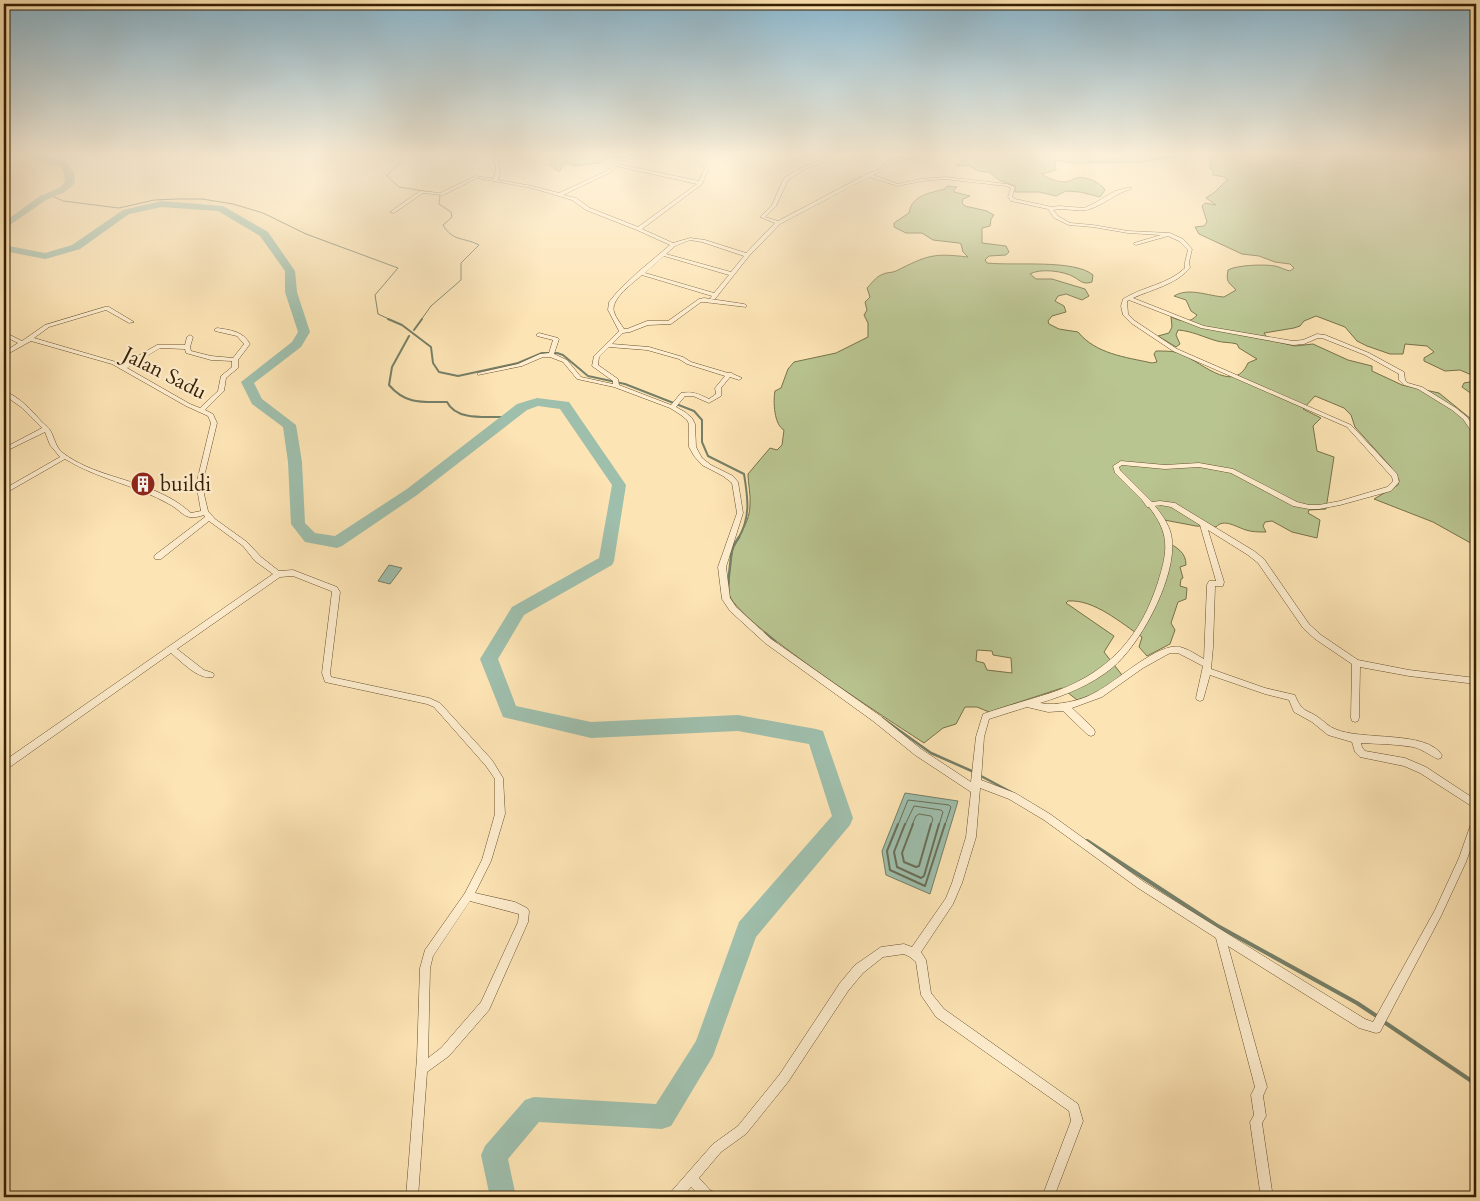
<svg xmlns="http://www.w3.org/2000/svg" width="1480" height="1201" font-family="Cardo,serif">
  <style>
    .green { fill: #b9c591; stroke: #777249; fill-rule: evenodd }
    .water { fill: #9fbfad; stroke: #757f68 }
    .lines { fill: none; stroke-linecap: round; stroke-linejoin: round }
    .shore-far1 { stroke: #6a6f57; stroke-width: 1 }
    .shore { stroke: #6a6f57; stroke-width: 2 }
    .stream-far3 { stroke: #757f68; stroke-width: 1 }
    .stream-far2 { stroke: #757f68; stroke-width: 2 }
    .stream-far1 { stroke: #757f68; stroke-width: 2.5 }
    .stream { stroke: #757f68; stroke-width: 4 }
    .river { fill: #9fbfad; fill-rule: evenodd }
    .street-casing { stroke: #67502e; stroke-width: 1 }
    .street { fill: #feedce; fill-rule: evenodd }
    .labels { text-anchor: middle; stroke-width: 4.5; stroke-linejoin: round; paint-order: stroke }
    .street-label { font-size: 21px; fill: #351f01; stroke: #feedce }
    .poi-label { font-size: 21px; fill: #351f01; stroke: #feedce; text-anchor: start }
  </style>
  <rect width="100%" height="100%" fill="#fde4b4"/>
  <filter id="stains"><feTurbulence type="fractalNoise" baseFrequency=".004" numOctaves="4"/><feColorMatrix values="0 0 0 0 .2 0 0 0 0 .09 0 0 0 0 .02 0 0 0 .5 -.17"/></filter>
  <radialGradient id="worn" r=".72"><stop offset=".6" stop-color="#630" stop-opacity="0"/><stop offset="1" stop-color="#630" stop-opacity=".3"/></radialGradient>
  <path class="green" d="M547 153H655L629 158 605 157 600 163 573 166 569 163H564L560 171H558L549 165 552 161 549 157 550 153Z
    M964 153H1476V397L1462 387 1464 383 1475 381 1474 376 1460 370 1445 371 1424 361V358L1434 352 1427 346 1405 344 1403 354H1390L1367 346 1357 341 1345 327 1316 316 1304 321 1300 326 1294 328 1264 333 1269 340 1295 346 1313 344 1348 360 1372 366V371L1402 385 1439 393 1476 423V546L1433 522 1374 499 1398 485 1399 480 1390 466 1355 427 1351 415 1344 408 1315 396 1303 409 1321 418 1313 426 1317 451 1334 457 1326 509 1309 510 1308 513 1320 520 1317 538 1292 532 1272 521 1265 522 1263 526 1266 532C1259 532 1252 532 1246 530 1236 527 1224 518 1216 527L1196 526 1159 519 1166 541C1177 548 1186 552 1186 565L1180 567 1183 578 1181 579 1180 586 1187 588 1186 599 1178 602 1171 623 1175 630 1170 644 1147 656 1139 647 1142 637C1121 623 1094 599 1068 601L1066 603 1114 636 1104 652 1122 675 1096 694 1077 700 1062 688 989 712 977 707H965L956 724 943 728 924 743C895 724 731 619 729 593 729 579 729 560 734 547 740 533 750 521 750 505 751 495 748 484 748 474L770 448 777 450 782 445 784 430C774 425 773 401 775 391L781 388 788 369 794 362 836 353 868 337V323L864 315 867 310 865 302 870 297 867 288C871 284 876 277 881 275 886 272 892 273 896 271 928 255 933 253 968 257L963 252 961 244 959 243 933 240 922 233H906L894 227V223L909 213C912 195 930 193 945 189L947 186 957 187 954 189V192L970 196 963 199 962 203 965 206 987 211 994 215 991 219 990 226 982 228V243L1006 246 1009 252 1006 255 989 256 985 260 987 263C1012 266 1075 259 1093 275L1092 282C1083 285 1081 281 1074 277 1064 271 1040 268 1030 274L1036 279H1052L1085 289 1089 296 1082 300 1066 294 1058 296 1055 301 1064 306 1066 312 1052 316 1048 321 1049 324 1059 329 1078 332C1096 354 1125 357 1152 363L1157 362 1154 354 1156 351C1162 351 1170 351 1176 352 1198 358 1233 397 1248 363L1257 359 1239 348 1237 344C1230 342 1224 343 1217 341 1203 337 1192 331 1178 330L1176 335 1180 344 1176 347 1158 336 1169 333 1172 327 1171 317C1180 321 1190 324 1197 315L1191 311 1186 300 1174 296C1189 287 1208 296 1224 297L1236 290C1228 281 1226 283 1228 270 1237 265 1264 264 1275 266 1280 267 1285 270 1290 271L1294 268 1290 264 1275 262 1259 256 1242 254 1199 234 1195 227 1204 226 1207 222 1202 206 1205 203 1216 205 1206 198 1215 192 1227 180 1225 177 1213 175V171L1210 168 1211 161 1207 156 1201 154H1190L1142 162 1072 163 1054 160 1056 170 1042 174C1048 179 1058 182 1065 182 1069 182 1073 179 1076 178 1086 176 1100 182 1105 190L1100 197 1080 192 1066 191 1056 196 1039 192H1015V186L999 180 989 172 979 171 968 165 956 166 962 161ZM977 650 992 651 993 655 1011 658 1012 673 987 670 984 663 976 661Z"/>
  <path class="water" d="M389 565 402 568 390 584 378 581Z
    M905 793 958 801 930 894 886 875 882 851Z"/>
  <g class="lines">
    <path class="shore-far1" d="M898 825 908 800 949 805 951 807 945 825
      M905 825 914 806 941 810 943 812 939 825
      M912 825 916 816 919 814 931 816 933 819 931 825"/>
    <path class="shore" d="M898 824 887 851 890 870 925 886 945 824
      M905 824 894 852 897 867 921 878 924 876 939 824
      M913 824 902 853 904 862 916 867 919 866 931 824"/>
    <path class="stream-far3" d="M410 153 387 175 388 177 399 187 437 193 440 196 439 204 451 212 452 217 443 225C453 242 464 237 479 245L461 263V280L431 306 421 320
      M48 194 63 201 119 208 154 200 177 199H202L233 204 263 213 306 234 398 268 375 295 378 314 391 320"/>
    <path class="stream-far2" d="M388 319 402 325 431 347 433 363 439 372 458 376 518 363 542 353H557L563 355 588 376 625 384 694 411 702 420V442L708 456 744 474C748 498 751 517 738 539
      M414 330 422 319
      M409 336 392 367 389 385C406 405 423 402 447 402 457 422 489 416 509 417"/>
    <path class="stream-far1" d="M728 584 732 548 739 537
      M765 633 776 643
      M882 718 931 753 974 772
      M979 775 1011 792"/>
    <path class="stream" d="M1087 841 1216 925 1357 1003 1378 1017
      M1384 1022 1476 1084"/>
    <path class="river" d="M39 153H52L45 157 66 162 74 173 75 183 65 192 46 200 4 229V222L40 196 59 188 65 182 64 173 60 166 37 161 36 159Z
      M162 201 223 206 268 232 295 271 297 292 310 332 301 347 254 383 262 399 296 425 302 462 305 523 315 533 335 536 407 489 517 404 537 398 569 402 626 485 614 561 612 565 524 615 498 659 516 706 591 722 738 715 816 729 823 731 825 737 853 818 850 825 756 937 713 1056 671 1126 662 1129 539 1122 508 1159 516 1197H490L481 1155 485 1146 525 1100 534 1097 656 1104 696 1041 739 922 832 816 809 744 738 731 591 738 503 717 480 659 512 607 599 558 612 485 560 409 538 406 527 410 417 495 342 546 337 548 305 542 291 524 288 462 283 427 252 404 241 382 292 342 298 332 285 292V271L260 236 218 211 162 207 129 214 80 249 49 258 45 259 4 251V242L9 246 45 253 72 245 123 210Z"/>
    <defs>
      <path id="street" d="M491 153H495C500 162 501 170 498 180L532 186 559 193 609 170 619 159 656 153H662L621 161 618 164 699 181 705 168 690 159 693 158 709 168 702 184 642 229 673 243 690 238 705 240 746 253 775 223 760 217 772 205 784 178 801 168 819 161 831 153H835L821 163 803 170 788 180 776 206 765 217 778 221 867 174 880 169 890 160 916 155H917V157L892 162 882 171 873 175 898 184 921 179 945 177 1007 184 1015 187 1012 197 1015 199 1052 207 1059 206 1084 208 1093 204 1115 191 1131 187V189C1116 193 1105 204 1090 209 1078 213 1066 207 1053 210L1058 216 1070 223 1093 225 1128 231 1170 233 1183 239 1192 249 1189 262 1190 268C1175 285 1153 289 1133 298L1204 326 1293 341 1303 340 1317 334 1325 335 1369 353 1404 372 1405 380 1408 383 1422 387 1456 408 1467 417 1476 430V436L1474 435 1463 419 1452 410 1418 389 1404 385 1399 380V374L1365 355 1322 338H1318L1304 344 1293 345 1201 328 1129 300 1127 301 1128 314 1135 321 1177 349 1351 425 1397 474 1399 482 1391 491 1340 505 1319 509H1309L1293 506 1231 473 1199 467 1165 469 1122 465 1119 467 1120 470 1152 502 1160 501 1175 503 1254 551 1264 559 1309 624 1321 635 1358 660 1409 670 1476 678V684L1409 676 1360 667 1359 718 1358 721 1355 722 1352 721 1351 718 1352 664 1315 639 1303 628 1258 563 1248 555 1208 530 1224 582 1223 586H1215L1213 647 1211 669 1265 688 1295 695C1296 698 1298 702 1300 705 1303 711 1314 713 1319 718 1324 721 1329 727 1335 729 1362 741 1426 730 1442 755L1441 758 1438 759C1429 755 1422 749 1413 747 1396 744 1378 744 1361 743L1362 747 1365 751 1405 758 1426 767 1476 800V809L1420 773 1404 766 1360 757 1355 752 1352 742 1328 735 1312 722 1294 712 1289 700 1265 694 1210 675 1203 700 1200 701 1197 700 1196 698 1203 666 1178 653H1170L1143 668 1102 697 1072 708 1094 729 1095 732 1094 735 1091 736 1088 735 1063 711 1048 712 1027 707 989 719 984 737 981 780 1015 793 1050 814 1144 882 1365 1019 1373 1022 1435 910 1459 858 1473 818 1476 817V834L1466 862 1441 916 1380 1032 1376 1033 1359 1028 1228 946 1267 1087 1263 1096 1266 1116 1262 1123 1272 1191 1271 1197H1259L1260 1191 1250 1122 1254 1115 1251 1095 1255 1087 1216 938 1138 888 1044 820 1009 799 980 788 976 837 962 883 953 904 921 952 926 960 931 993 944 1009 1078 1104 1083 1121 1054 1197H1042L1071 1121 1069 1111 936 1017 921 995 916 962 910 957 904 954 883 957 863 973 848 991 788 1082 746 1134 721 1152 699 1178 710 1190 716 1193 718 1197H701L691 1187 682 1197H668L670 1193 713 1144 738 1126 780 1074 840 983 855 965 881 947 904 944 912 947 946 898 952 883 966 837 971 792 915 755 873 721 765 643 730 611 722 599 718 567 737 513 732 483 723 476 702 465 694 456 689 447V424L687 420 681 415 670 408 614 387 577 379 563 362 550 357H543L522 366 478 375V373L518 364 540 354 549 353 553 340 537 336 536 335 539 333 558 338 559 339 554 354 567 360 581 377 613 384V381L592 366 594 356 619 331 608 310 609 302 618 291 638 272 670 245 637 230 586 210 572 200 532 188 477 178 443 195 423 193 394 213 390 212 420 191 440 193 476 176 494 179 496 166ZM616 166 697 184 638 227 590 208 576 198 563 195 611 172ZM869 177 898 186 921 181 945 179 1006 186 1011 188 1008 197 1011 201 1048 209 1054 218 1069 225 1093 227 1128 233 1161 235 1134 243V244L1136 245 1168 236 1179 241 1188 250 1185 262V268C1167 285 1144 286 1123 299L1121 306 1123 315 1131 323 1173 351 1347 427 1392 477 1393 481 1387 487 1340 501 1319 505H1309L1297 502 1233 469 1199 463 1165 465 1121 461 1113 466 1115 473 1142 500 1147 507H1149C1170 534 1168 550 1158 582 1141 635 1111 670 1059 690 1034 699 1008 705 983 714L976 737 971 782 921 749 879 715 771 639 736 607 730 598 726 567 743 513 738 482 733 476 711 465 702 458 696 447 695 424 692 418 685 412 676 407 685 396H693L709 403 721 396V388L730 377 739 380 742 378 733 374 732 373H728L691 362 683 357 649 347 612 344 623 333 630 332 648 325 671 324 701 302H704L746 307V305L744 304 704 298 699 299 668 321H647L627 329H624C621 324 616 318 614 312 610 299 633 283 642 275L712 296 710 298 711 299H715L749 256 780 224ZM690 240 702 242 744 256 731 272 666 254 675 246ZM664 256 729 275 714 293 645 273ZM609 347 647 350 679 359 687 364 725 376 715 388 716 394 709 399C699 394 692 391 681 393L671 405 619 385 618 379 598 365 599 357ZM1160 505 1171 507 1200 525 1216 581H1209L1207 585 1204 659C1197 655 1188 649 1180 647 1158 642 1116 682 1096 692 1081 701 1057 706 1040 703 1066 695 1091 685 1112 668 1141 644 1176 578 1172 540 1171 527 1163 516 1155 506Z
        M105 307H109L134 322 129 323 106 310 49 327 34 338 116 362 122 365 157 345H185L187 337 190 335 193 337 190 347 191 351 211 356 233 358 244 344 237 336 215 331 214 330 217 328C230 330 243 331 250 344L238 360V368L226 378 224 391 205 410 213 414 217 423 204 477V494L208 511 215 519 247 542 261 557 279 571 293 570 337 587 340 592 330 673 331 677 429 698 440 703 492 760 503 778 505 814 491 861 475 893 515 902 527 908 529 911 528 922 489 1010 449 1056 427 1072 418 1197H406L417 1058 420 968 425 950 465 893 482 860 495 814V779L486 766 434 707 427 704 325 682 322 673 332 592 331 591 293 576 280 577 177 649 204 670 213 673 214 675 213 677C198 680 182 662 171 653L7 769 4 770V761L273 574 255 561 243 546 209 521 161 559H155L154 557 155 555 205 517 204 515C184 522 184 512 169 504 136 485 97 479 65 459L4 494V489L60 457 50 445 45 432 4 452V448L42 428 21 407 4 395V391C20 397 31 410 42 422 45 425 48 427 50 430 55 438 55 447 63 453 92 475 130 478 162 494 173 499 182 505 191 513L201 511 198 494V477L211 423 208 416 186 406 112 364 31 341 4 356V352L18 343 4 336V332L22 341 45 325ZM160 348 185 349 186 353 211 360 232 361V367L221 376 218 391 200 408 190 404 127 368ZM470 901 519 914 518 922 481 1002 441 1048 428 1058 430 968 433 956Z"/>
    </defs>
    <use href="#street" class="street-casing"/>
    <use href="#street" class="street"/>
  </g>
  <linearGradient id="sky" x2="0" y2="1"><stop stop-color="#8bb8d0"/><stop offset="0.48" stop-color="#fef3dd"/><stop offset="1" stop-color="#fef3dd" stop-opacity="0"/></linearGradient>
  <rect width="1480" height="321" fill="url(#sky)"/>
  <defs>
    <symbol id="building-disc" viewBox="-11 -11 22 22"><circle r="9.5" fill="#8f2418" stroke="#feedce"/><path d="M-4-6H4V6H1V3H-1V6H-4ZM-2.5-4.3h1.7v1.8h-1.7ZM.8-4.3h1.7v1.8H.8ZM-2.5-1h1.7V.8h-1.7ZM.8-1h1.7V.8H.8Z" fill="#fff"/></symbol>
  </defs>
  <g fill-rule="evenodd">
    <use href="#building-disc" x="129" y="470" width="28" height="28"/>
  </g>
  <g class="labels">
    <g class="street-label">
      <text transform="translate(165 373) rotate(27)" y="7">Jalan Sadu</text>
    </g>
    <g class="poi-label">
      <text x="160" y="491">buildi</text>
    </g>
  </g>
  <rect width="1480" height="1201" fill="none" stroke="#fde4b4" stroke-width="20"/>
  <rect x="5" y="5" width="1470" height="1191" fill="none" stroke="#351f01" stroke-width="2.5"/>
  <rect x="10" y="10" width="1460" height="1181" fill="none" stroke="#351f01"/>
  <rect width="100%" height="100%" filter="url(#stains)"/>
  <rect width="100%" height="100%" fill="url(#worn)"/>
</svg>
